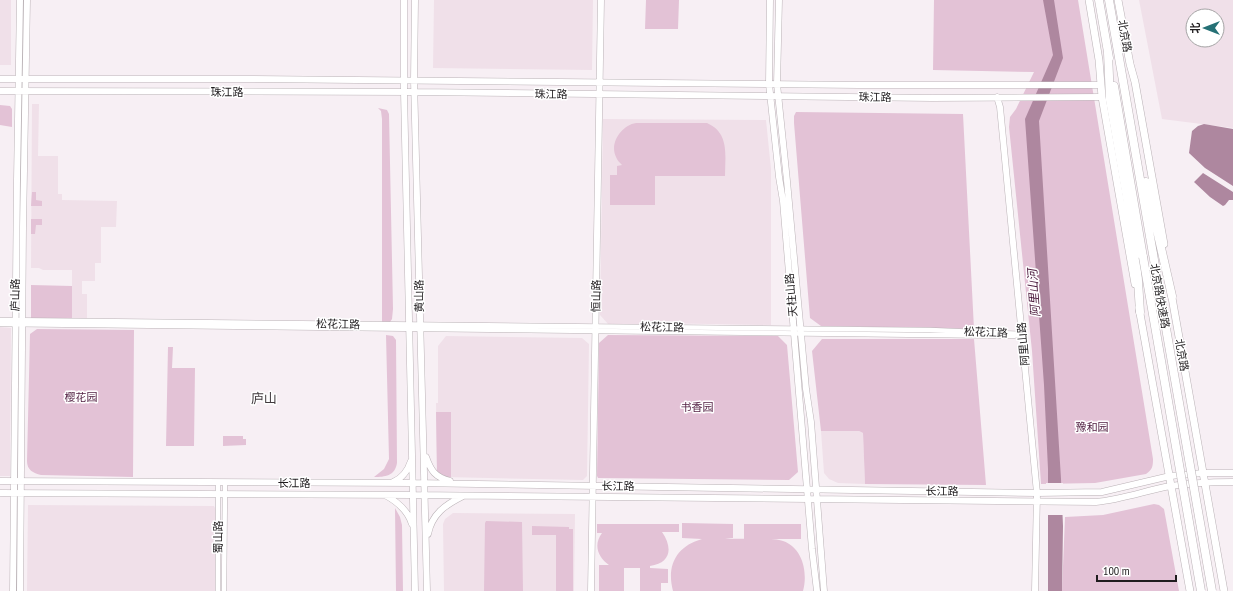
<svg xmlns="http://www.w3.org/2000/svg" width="1233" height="591" font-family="'PT Sans Narrow','Noto Sans SC',sans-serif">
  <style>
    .built { fill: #f0e0e9; fill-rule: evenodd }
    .green { fill: #e3c2d6 }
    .water { fill: #ae879f }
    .pier { fill: #f7eff4 }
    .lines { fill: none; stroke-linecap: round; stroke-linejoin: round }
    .street-casing { stroke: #bbb3b7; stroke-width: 5.5 }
    .secondary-casing { stroke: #bbb3b7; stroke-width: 7 }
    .primary-casing { stroke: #bbb3b7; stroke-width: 8 }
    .highway-casing { stroke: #bbb3b7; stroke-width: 9 }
    .street { stroke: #fff; stroke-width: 4.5 }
    .secondary { stroke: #fff; stroke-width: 6 }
    .primary { stroke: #fff; stroke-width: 7 }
    .highway { stroke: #fff; stroke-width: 8 }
    .highway-bridge-casing { stroke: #bbb3b7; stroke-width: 9; stroke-linecap: butt }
    .highway-bridge { stroke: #fff; stroke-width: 8 }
    .labels { text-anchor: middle; stroke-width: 3; stroke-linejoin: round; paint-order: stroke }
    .street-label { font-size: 11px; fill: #1f1c1e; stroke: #fff }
    .park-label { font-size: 11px; fill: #501d40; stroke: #fff }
    .water-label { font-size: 12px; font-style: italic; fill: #481639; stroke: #fff }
    .quarter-label { font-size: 13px; fill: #40393d; stroke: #fff }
  </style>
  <rect width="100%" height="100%" fill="#f7eff4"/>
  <path class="built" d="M0 0H11V65H0Z
    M434 0H593L592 70 433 68Z
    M1139 0H1233V128L1162 119ZM1193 16H1217V40H1193Z
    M32 104H39L38 156H58V194H62V200L117 201 116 227H101V263H95V281H82V294H87V319H72V270H43L39 268H31Z
    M603 119 766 120 771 169V325L654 323V326L609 325 600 315Z
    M0 327 11 328 10 476H0Z
    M446 336 582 338 589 344 587 476 583 480 444 477 437 473 436 403H438V346Z
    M821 431H859L863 433 865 484 838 483 829 479 824 473Z
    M28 505 214 506 216 510 215 591H27Z
    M453 513 575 514 574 591H444L443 524 445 519Z"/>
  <path class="green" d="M646 0H679L678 29H645Z
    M934 0H1078L1153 459C1153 467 1152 470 1146 474L1095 483 1041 484 1032 351 1009 127 1010 117 1016 109 1034 72 933 70Z
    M0 105 10 106 12 109V127L0 125Z
    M378 108 387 110 389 114 393 309 392 319 390 322H382V119L381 111Z
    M796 112 963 114 974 329 821 326 810 318 794 123V116Z
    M636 123H707C730 133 725 156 725 176H655V205H610V175H617V166L622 165C620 163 617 160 616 157 609 143 622 125 636 123Z
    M32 192H36V200L42 201V206H31Z
    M31 219H42V225H36L35 234H31Z
    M31 285 72 286V319H31Z
    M37 329 134 330 133 477 41 475C33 473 27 470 27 461L30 334Z
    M386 335 393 336 396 340 397 463C395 476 385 477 374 477L384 469 389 459Z
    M608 335 778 336 787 345 798 472 789 480 598 478 597 476 599 343Z
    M822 339H974L986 485 865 484 863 433 859 431H821L812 351Z
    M168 347H173L172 368H195L194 446H166Z
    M436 412H451V477H444L437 473Z
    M223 436H243V439H246V445L223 446Z
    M1154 504 1159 505 1164 509 1179 591H1062L1065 517 1103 515Z
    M395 508 400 517 402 525 403 591H396Z
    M486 521 522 522 523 591H484L485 523Z
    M682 523 733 524V538L725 539C738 539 772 537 783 541 803 548 808 573 803 591H673C666 565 677 546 702 539L682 538Z
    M597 524H679V532H662C673 548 671 563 650 566V568L668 569V583H661V591H640V568H624V591H599V565H609C598 557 593 545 602 533H597Z
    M744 524H801V539H744Z
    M532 526 569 527V529H573V591H556V535H532Z"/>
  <path class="water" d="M1043 0H1054L1063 58 1039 121 1061 479 1063 526 1062 591H1048V469L1044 385 1025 119 1053 55Z
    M1204 124 1233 129V186L1205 168 1189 153 1192 131 1198 126Z
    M1203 173 1233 192V200H1229L1225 205 1223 206 1210 197 1194 182Z"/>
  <path class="pier" d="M1046 483H1063L1064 515H1046Z"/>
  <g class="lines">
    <defs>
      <path id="street" d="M0 320 930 330 1021 334
        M0 324 1013 336 1022 334
        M218 591V483
        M224 591 225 483"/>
      <path id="secondary" d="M404 0V92L415 591
        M415 0 414 80 427 591
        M770 0 769 84 779 177 783 201 812 549 817 591
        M779 0 777 84 787 181 806 389 811 422 824 591
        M0 79H245L859 85H1101
        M0 91 415 92 932 98 1102 97
        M997 97 1000 107 1037 493 1035 591
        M426 457C431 471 435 477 450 481
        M0 481 413 483 1037 493 1102 492 1170 476 1203 473H1233
        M393 482C403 478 408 470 411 461
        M0 493 413 495 1096 502C1119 500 1142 492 1165 487 1188 483 1210 482 1233 482
        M385 495C398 502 408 511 412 524
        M428 534C432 514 445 505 463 496
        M13 591 17 180 20 0
        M20 591 23 227 27 0
        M591 591 601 0"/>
      <path id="primary" d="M1089 0 1099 60 1102 97 1135 284
        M1118 0 1130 64 1135 82 1164 244
        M1171 292 1224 591
        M1139 308 1190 591"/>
      <path id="highway" d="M1099 0 1109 58
        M1109 0 1153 254
        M1108 53 1110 100 1127 198 1130 226 1137 265 1140 312
        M1114 86 1143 257
        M1146 182 1172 296"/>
    </defs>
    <use href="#street" class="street-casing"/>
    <use href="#secondary" class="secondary-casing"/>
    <use href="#primary" class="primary-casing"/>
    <use href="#highway" class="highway-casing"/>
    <use href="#street" class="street"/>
    <use href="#secondary" class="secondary"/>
    <use href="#primary" class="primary"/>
    <use href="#highway" class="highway"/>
    <defs>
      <path id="highway-bridge" d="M1153 254 1212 591
        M1143 257 1201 591"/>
    </defs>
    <use href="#highway-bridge" class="highway-bridge-casing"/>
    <use href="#highway-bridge" class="highway-bridge"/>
  </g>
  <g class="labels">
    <g class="street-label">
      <text transform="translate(1125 36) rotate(80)" y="4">北京路</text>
      <text x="227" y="96">珠江路</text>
      <text transform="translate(551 94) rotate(1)" y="4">珠江路</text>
      <text transform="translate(875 97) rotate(1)" y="4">珠江路</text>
      <text transform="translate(15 295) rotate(-89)" y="4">庐山路</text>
      <text transform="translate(791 295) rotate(-95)" y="4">天柱山路</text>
      <text transform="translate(419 296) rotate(-91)" y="4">黄山路</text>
      <text transform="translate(596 296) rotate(-89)" y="4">恒山路</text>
      <text transform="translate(1160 296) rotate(80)" y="4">北京路快速路</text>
      <text transform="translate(338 324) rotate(1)" y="4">松花江路</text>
      <text transform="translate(662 327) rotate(1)" y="4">松花江路</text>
      <text transform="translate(986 332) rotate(2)" y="4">松花江路</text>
      <text transform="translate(1023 344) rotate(-95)" y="4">阿里山路</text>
      <text transform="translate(1182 355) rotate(80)" y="4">北京路</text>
      <text x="294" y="487">长江路</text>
      <text transform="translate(618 486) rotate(1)" y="4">长江路</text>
      <text transform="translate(942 491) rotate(1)" y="4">长江路</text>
      <text transform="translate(218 537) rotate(-90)" y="4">蜀山路</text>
    </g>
    <g class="park-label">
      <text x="81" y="401">樱花园</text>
      <text x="697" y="411">书香园</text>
      <text x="1092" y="431">豫和园</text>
    </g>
    <g class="water-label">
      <text transform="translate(1034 293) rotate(-94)" y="4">阿里山河</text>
    </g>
    <g class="quarter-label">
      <text x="264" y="403">庐山</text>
    </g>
  </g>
  <g transform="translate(1205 28) rotate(270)"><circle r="19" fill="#ffffff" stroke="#a5a4a5"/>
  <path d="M0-3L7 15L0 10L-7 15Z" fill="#257075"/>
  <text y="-6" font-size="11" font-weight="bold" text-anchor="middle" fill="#1f1c1e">北</text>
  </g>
  <path d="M1097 575v6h79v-6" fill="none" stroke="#1f1c1e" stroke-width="2"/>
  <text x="1103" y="575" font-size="12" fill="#1f1c1e" stroke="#ffffff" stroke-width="3" paint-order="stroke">100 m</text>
</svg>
